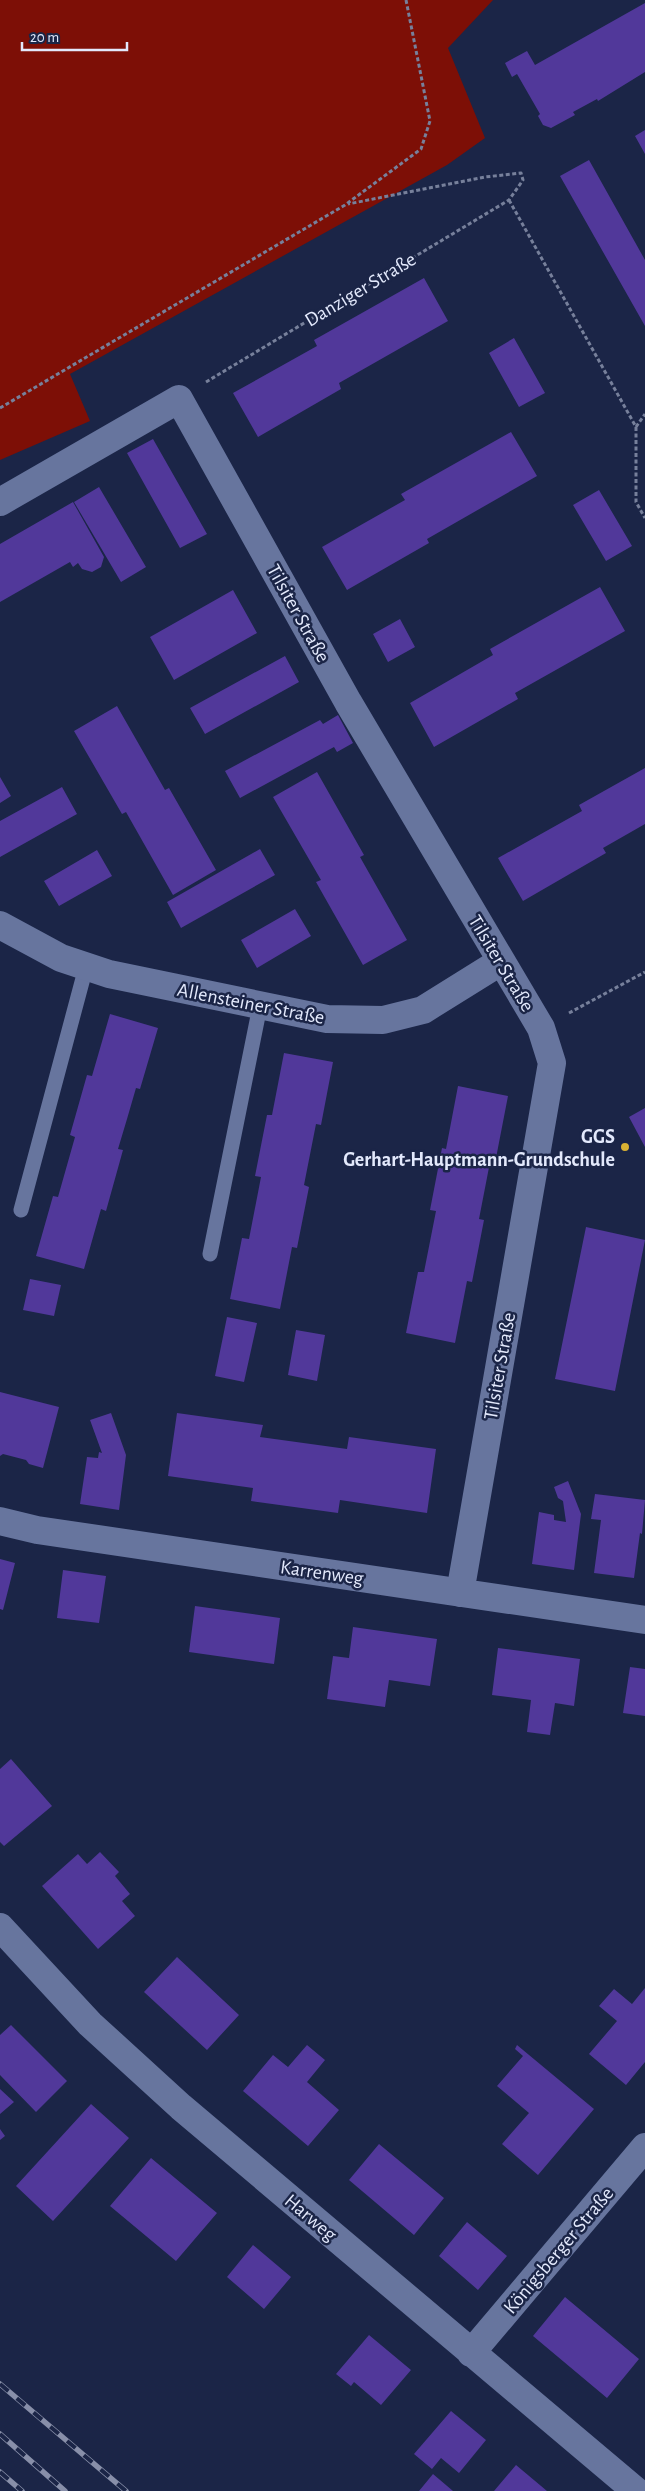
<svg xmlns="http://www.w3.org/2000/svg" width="645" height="2491" font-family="'Alegreya Sans',sans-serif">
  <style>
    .green { fill: #7d0f06 }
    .building { fill: #51389a }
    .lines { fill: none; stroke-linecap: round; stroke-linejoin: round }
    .path { stroke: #77809b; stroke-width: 3; stroke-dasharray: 4 2.5; stroke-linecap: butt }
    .service { stroke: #67759e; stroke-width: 15 }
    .minor { stroke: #67759e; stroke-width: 28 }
    .rail-casing { stroke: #888fa9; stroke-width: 5.5 }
    .rail { stroke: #1b2547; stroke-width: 4; stroke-dasharray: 11; stroke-linecap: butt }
    .poi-dot { fill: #dbb233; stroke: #1b2547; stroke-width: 2 }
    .labels { text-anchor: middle; stroke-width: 5; stroke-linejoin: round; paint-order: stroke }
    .street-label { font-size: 20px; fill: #e3e9fc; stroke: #1b2547 }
    .poi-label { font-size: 20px; font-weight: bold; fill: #e3e9fc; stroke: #1b2547; text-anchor: end }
  </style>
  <rect width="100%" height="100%" fill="#1b2547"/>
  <path class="green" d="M0 0H493L448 48 485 138 447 165 70 374 90 421 0 460Z"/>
  <path class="building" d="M645 3V72L598 101 597 99 573 112 575 115 551 128 543 125 538 116 540 114 517 74 512 77 505 63 527 51 535 65Z
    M645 130V154L635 136Z
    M589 160 645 260V326L560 176Z
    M424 278 448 321 339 383 341 389 258 437 233 393 317 346 314 340Z
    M514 338 545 393 519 407 489 353Z
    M511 432 537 476 427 539 429 543 347 590 322 547 405 500 401 494Z
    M153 439 207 534 180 548 127 453Z
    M99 487 146 567 121 582 74 502Z
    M599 490 632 546 606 561 573 505Z
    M73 502 104 557 101 567 92 572 82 569 78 563 73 567 70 562 0 602V544Z
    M600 587 625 631 515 693 518 699 434 747 410 703 493 655 490 649Z
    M233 590 257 633 174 680 150 637Z
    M400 619 415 647 388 662 373 634Z
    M285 656 299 682 205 734 190 708Z
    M117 706 165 790 169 788 216 870 173 895 126 812 122 814 74 731Z
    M338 715 353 743 337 752 334 747 240 798 225 771 320 720 323 724Z
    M645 768V824L603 848 606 853 523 901 498 858 582 811 579 805Z
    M317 772 364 855 360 857 407 940 363 965 316 882 321 880 273 797Z
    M0 777 11 796 0 803Z
    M62 787 77 814 0 857V821Z
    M260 849 275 875 181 928 167 902Z
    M97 850 112 876 59 906 44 881Z
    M295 909 311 936 257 968 241 940Z
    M110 1014 158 1028 140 1089 136 1088 127 1119 118 1149 123 1150 106 1211 101 1209 84 1269 36 1256 53 1196 58 1197 75 1137 70 1135 87 1075 92 1076Z
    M284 1053 333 1062 321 1125 316 1124 304 1185 309 1187 297 1248 292 1247 280 1309 230 1299 242 1238 249 1239 261 1177 255 1176 267 1115H272Z
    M458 1086 508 1096 496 1158 491 1157 479 1219 484 1220 472 1282 467 1281 455 1343 406 1333 418 1272H424L436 1211 430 1210 442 1148 446 1149Z
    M645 1108V1147L629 1117Z
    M586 1227 645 1240 615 1391 555 1379Z
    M30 1279 61 1285 54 1316 23 1310Z
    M227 1317 257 1323 244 1382 215 1376Z
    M296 1330 325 1335 317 1381 288 1375Z
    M0 1392 59 1407 43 1468 29 1464 26 1460 3 1454 0 1456Z
    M111 1413 126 1455 119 1510 80 1504 87 1457 98 1458 99 1452 102 1453 90 1420Z
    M177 1413 263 1425 260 1437 347 1449 349 1437 436 1449 427 1513 340 1500 338 1513 251 1501 253 1488 168 1476Z
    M568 1481 581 1514 574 1570 532 1564 539 1512 554 1515V1520L566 1522 563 1501 558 1498 554 1487Z
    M595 1494 645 1500 642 1534 640 1533 634 1578 594 1573 601 1520 591 1519Z
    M0 1559 15 1563 3 1610 0 1609Z
    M63 1570 106 1576 99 1623 57 1618Z
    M195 1606 280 1618 274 1664 189 1652Z
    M353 1627 437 1639 430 1686 389 1680 385 1707 327 1699 333 1656 349 1658Z
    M498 1648 580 1659 574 1706 555 1703 550 1735 527 1732 531 1700 492 1695Z
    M630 1667 645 1669V1716L623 1713Z
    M11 1759 52 1806 4 1846 0 1842V1769Z
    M100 1852 119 1872 115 1876 130 1894 122 1901 135 1916 98 1949 42 1886 78 1854 87 1864Z
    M177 1957 239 2015 207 2050 144 1992Z
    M645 1988V2062L626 2085 589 2054 617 2021 599 2006 614 1989 632 2004Z
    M11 2025 67 2081 36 2112 0 2075V2035Z
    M307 2045 325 2060 307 2082 339 2110 308 2146 243 2091 273 2055 288 2067Z
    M517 2045 594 2109 538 2175 502 2144 529 2113 497 2086 523 2056 515 2049Z
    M0 2089 14 2102 0 2114Z
    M91 2104 129 2138 53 2221 16 2186Z
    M0 2129 5 2136 0 2140Z
    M379 2144 444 2198 414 2235 349 2180Z
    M151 2158 217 2213 176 2261 110 2206Z
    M467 2222 507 2256 478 2290 439 2256Z
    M253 2245 291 2277 264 2309 227 2277Z
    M565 2297 639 2359 607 2398 533 2336Z
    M369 2335 411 2370 381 2405 354 2382 351 2386 336 2374Z
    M451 2411 486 2440 459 2473 441 2458 432 2469 414 2454Z
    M516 2465 547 2491H494Z
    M433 2474 453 2491H419Z"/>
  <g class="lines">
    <path class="path" d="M509 200 636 427V502L645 518
      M206 382 509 200 523 180 521 173 485 177 348 204
      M0 408 345 205 421 149 430 121 406 0
      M636 427 645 414
      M569 1013 645 972"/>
    <path class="service" d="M21 1210 86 967
      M210 1254 260 1006"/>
    <path class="minor" d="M0 502 179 399 348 702 541 1028 552 1063 460 1593
      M0 925 61 958 109 974 327 1019 383 1020 423 1010 500 962
      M0 1521 37 1530 645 1620
      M0 1927 90 2024 181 2107 636 2491
      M471 2353 645 2147"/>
    <defs>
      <path id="rail" d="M0 2384 126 2491
        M0 2434 65 2491
        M0 2472 22 2491"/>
    </defs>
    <use href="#rail" class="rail-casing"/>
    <use href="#rail" class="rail"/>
  </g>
  <circle class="poi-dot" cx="625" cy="1147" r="5"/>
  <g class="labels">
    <g class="street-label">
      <text transform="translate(360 289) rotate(-31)" y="7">Danziger Straße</text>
      <text transform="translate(299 613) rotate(61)" y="7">Tilsiter Straße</text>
      <text transform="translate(502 963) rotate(59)" y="7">Tilsiter Straße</text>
      <text transform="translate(251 1003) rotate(11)" y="7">Allensteiner Straße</text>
      <text transform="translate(499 1366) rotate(-80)" y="7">Tilsiter Straße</text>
      <text transform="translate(322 1572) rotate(8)" y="7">Karrenweg</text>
      <text transform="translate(311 2217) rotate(40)" y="7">Harweg</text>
      <text transform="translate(558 2250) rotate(-50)" y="7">Königsberger Straße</text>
    </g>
    <g class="poi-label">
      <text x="615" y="1143">GGS<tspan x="615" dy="23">Gerhart-Hauptmann-Grundschule</tspan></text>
    </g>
  </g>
  <path d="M22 42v8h105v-8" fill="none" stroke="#e3e9fc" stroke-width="2.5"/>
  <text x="30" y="42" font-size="15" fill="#e3e9fc" stroke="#1b2547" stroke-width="4" paint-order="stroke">20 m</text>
</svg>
